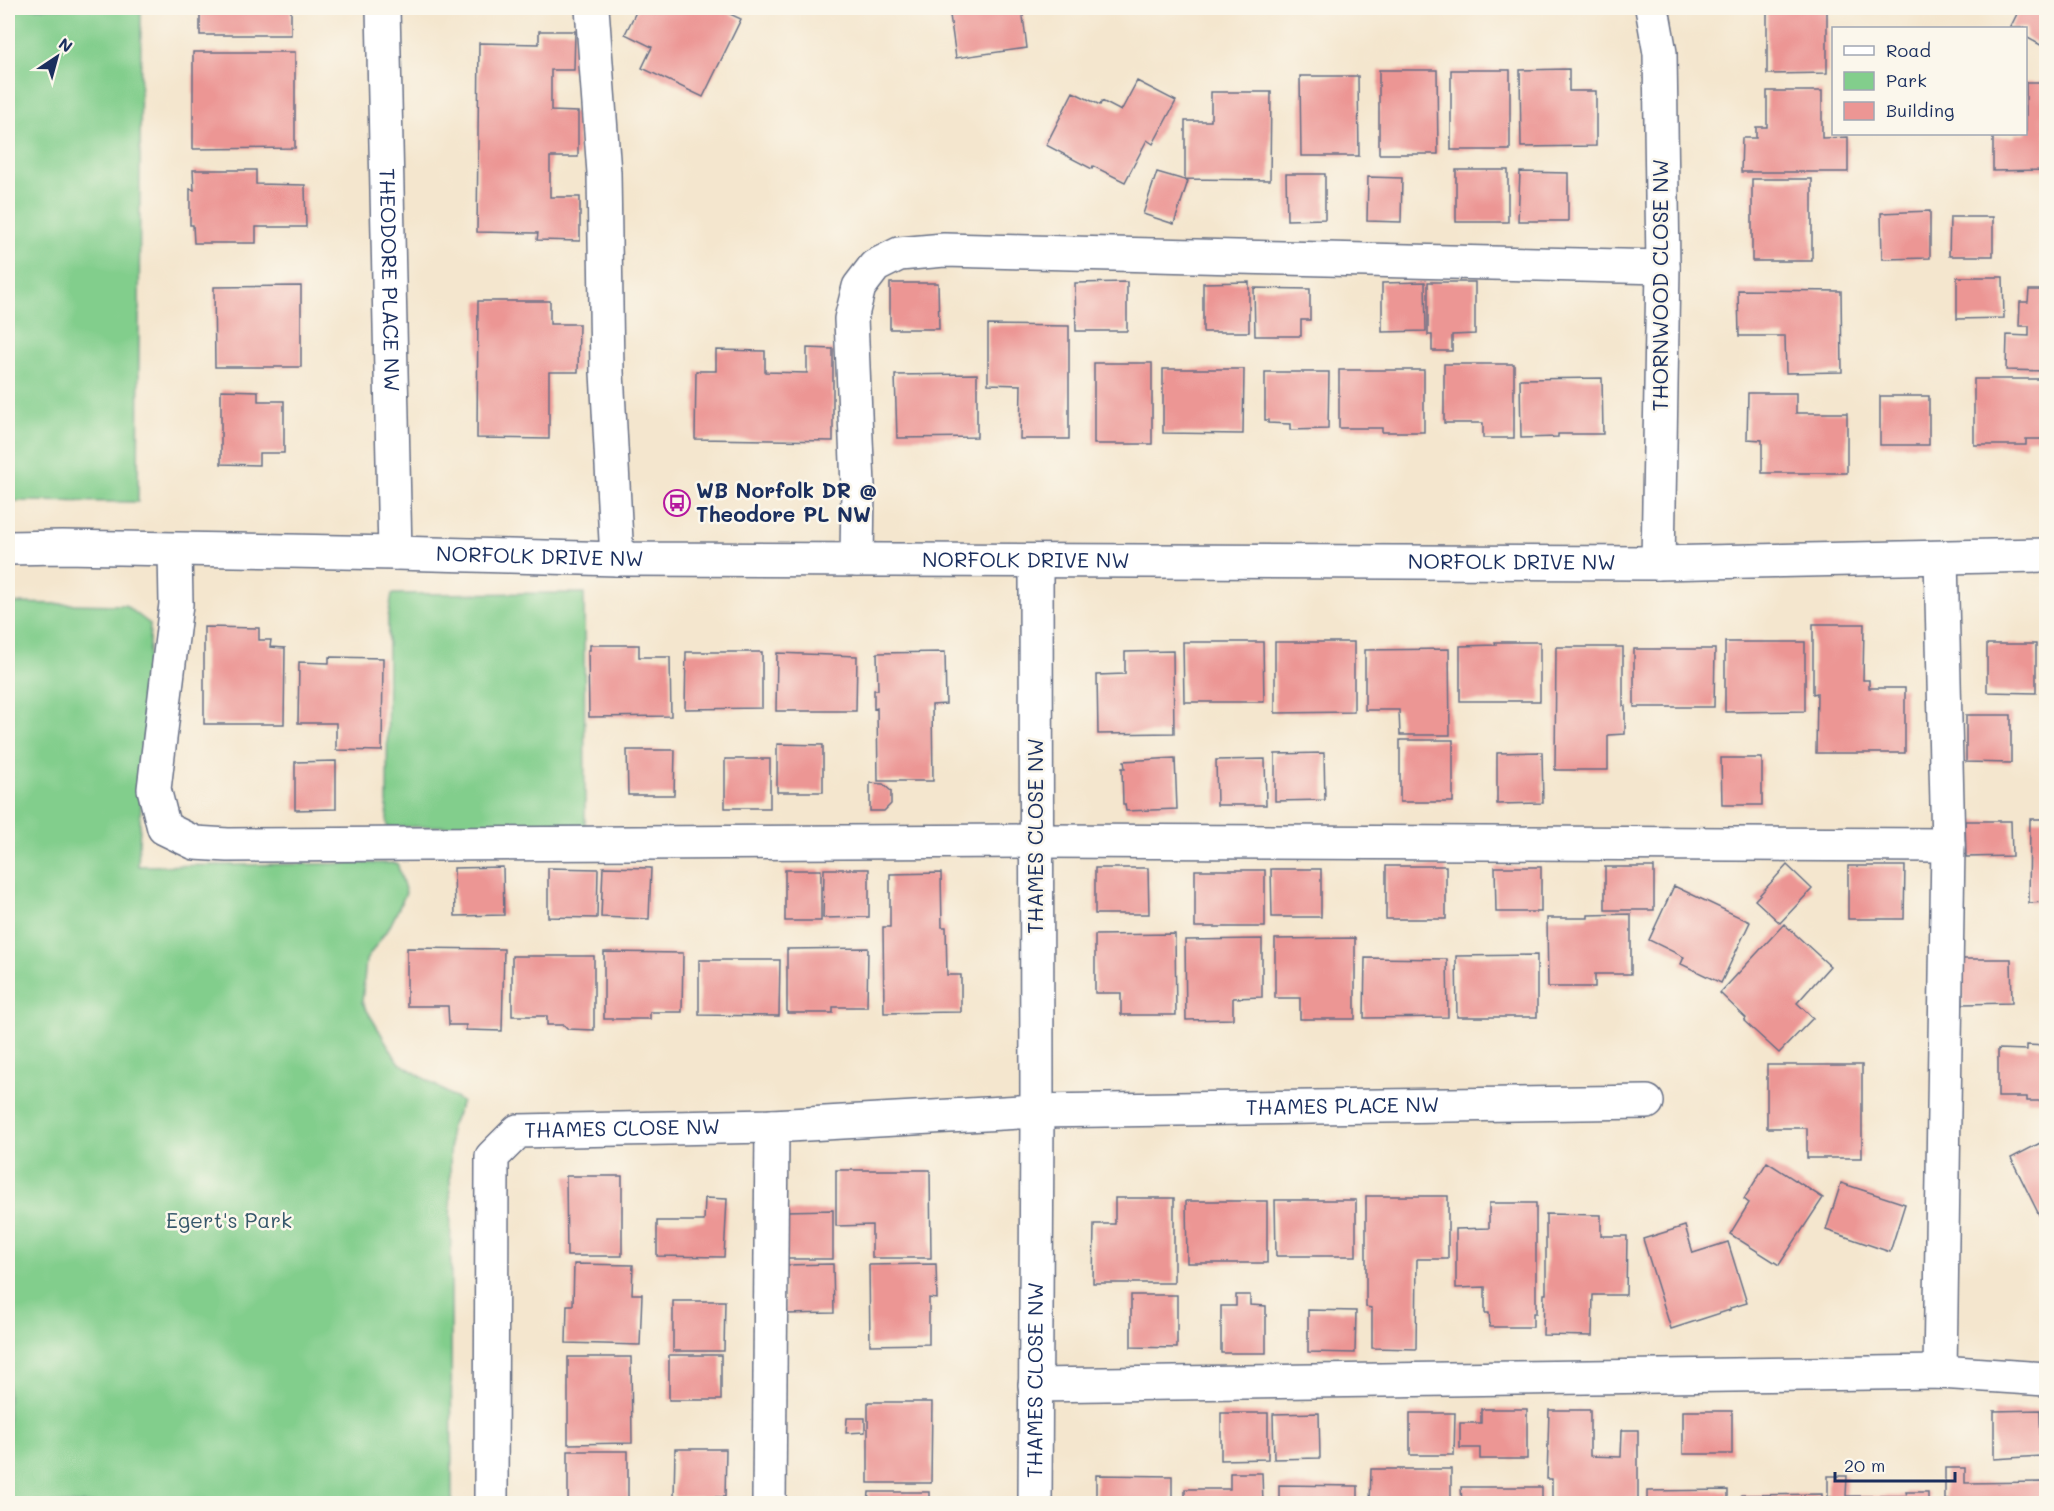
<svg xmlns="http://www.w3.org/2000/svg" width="2054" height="1511" font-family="Mali,sans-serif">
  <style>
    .green { fill: #82ce8c; stroke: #4e7e75; stroke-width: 1.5 }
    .building { fill: #ec9694 }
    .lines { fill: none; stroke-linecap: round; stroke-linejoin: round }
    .minor-casing { stroke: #676f85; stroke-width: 36 }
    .minor { stroke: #fff; stroke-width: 33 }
    .labels { text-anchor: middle; stroke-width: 5; stroke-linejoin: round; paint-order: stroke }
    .street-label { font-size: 21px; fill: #1b2f5e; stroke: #fbf7ec }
    .poi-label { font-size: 21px; font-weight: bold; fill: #1b2f5e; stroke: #fbf7ec; text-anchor: start }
    .park-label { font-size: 21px; fill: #35576a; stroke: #fbf7ec }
  </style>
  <rect width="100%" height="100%" fill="#fbf7ec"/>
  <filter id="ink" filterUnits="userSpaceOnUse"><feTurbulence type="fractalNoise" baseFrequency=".0167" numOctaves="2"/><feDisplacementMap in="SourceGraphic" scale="12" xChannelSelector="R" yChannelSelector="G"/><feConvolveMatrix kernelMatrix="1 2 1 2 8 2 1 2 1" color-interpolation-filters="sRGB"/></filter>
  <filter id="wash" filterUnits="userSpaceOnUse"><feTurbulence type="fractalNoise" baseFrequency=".008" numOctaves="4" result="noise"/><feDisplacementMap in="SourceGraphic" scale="24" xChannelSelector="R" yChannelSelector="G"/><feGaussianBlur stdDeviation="1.35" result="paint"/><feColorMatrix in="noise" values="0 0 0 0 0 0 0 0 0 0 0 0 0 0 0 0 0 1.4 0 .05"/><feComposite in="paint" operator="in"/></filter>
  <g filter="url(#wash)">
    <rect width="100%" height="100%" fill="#f4e6ce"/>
    <path class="green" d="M8 8H141L138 502 8 501Z
      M584 593 585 825 387 827 388 618 392 594Z
      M8 603 125 605 150 624 138 866 397 863 406 893 391 924 366 960 362 1002 398 1062 462 1102 450 1129 452 1503 8 1504Z"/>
    <g id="blocks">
      <path class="building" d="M200 8H291V35H200Z
        M638 8H717L741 19 703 97 642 68 652 47 625 34Z
        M949 8H1022L1027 48 956 58Z
        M1767 8H1827V73L1767 74Z
        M2020 8H2046V48L2026 37V28H2010Z
        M539 31H575L574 70H551V111L578 112V157H550V197H580V241L537 240 538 233 477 232 479 43 539 44Z
        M193 52H295V148L193 149Z
        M1569 69V91H1596V146L1521 147 1520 70Z
        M1379 70H1437L1438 154H1379Z
        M1451 70H1510V150H1451Z
        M1300 76H1358L1359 156H1301Z
        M1137 81 1176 101 1153 144 1147 140 1125 182 1093 166 1092 169 1046 145 1073 92 1100 105 1102 101 1121 111Z
        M2026 82H2046V170L1993 171V137H2015V134H2026Z
        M1767 91H1822V138L1848 137V172H1741L1742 138H1756V127H1767Z
        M1211 92H1271L1270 180 1185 179V121H1211Z
        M193 170H256V184L305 185 306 227H256V243H194L193 225H190V189L194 190Z
        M1456 170H1508V222H1456Z
        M1157 172 1188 181 1174 224 1143 214Z
        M1520 172 1568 173V221H1518Z
        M1286 174H1325V219L1287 220Z
        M1368 177 1402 178 1401 222 1367 221Z
        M1752 179H1812V261H1752Z
        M1930 211V258L1882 259 1881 213Z
        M1950 217H1993V256H1949Z
        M1957 277H2003L2004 318 1957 319Z
        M1127 282V331H1076L1075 283Z
        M1249 282V332H1203V283Z
        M1425 282 1426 331 1382 332V283Z
        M1428 282H1475V334L1452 335V351H1432V335H1428Z
        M890 283H938L939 329H890Z
        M301 286V367H215L214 287Z
        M1254 288 1310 289V320H1301V336H1255Z
        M1738 290 1841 291 1842 372 1786 373 1785 336H1739Z
        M2029 290H2046V371L2006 370 2007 335 2029 336V326H2019L2020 302H2028Z
        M478 301H550V324H579L578 372H549V439L477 438Z
        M988 325 1069 326V439H1020L1021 385 988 384Z
        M807 348 833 349V441L695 439 696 371H716V350L765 351V372L807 373Z
        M1094 363H1152V444H1094Z
        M1444 364H1514V438H1483V423H1444Z
        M1163 369H1244L1243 434 1163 433Z
        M1339 370H1424V432H1382V428H1339Z
        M1265 372H1329L1328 429 1290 430V424L1268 423V420H1265Z
        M977 374V437L897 438 895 375Z
        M1602 378 1603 434H1558V437L1521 438 1520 379Z
        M1974 379H2046V439H2026V445H1974Z
        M221 390 258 391V401H284V453H259V465L221 464Z
        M1748 393H1796V413H1847V473H1762V440L1747 439Z
        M1880 396H1929V445H1880Z
        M1813 624H1864L1863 680H1869V688H1905V753H1816L1817 693 1813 694Z
        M204 627 259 628V640H271L270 647 285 648 284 724H204Z
        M1183 642H1263L1264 702H1184Z
        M1275 642H1354V712L1275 713Z
        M1495 642H1540V701H1460V646L1496 645Z
        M1725 642H1805V711L1725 712Z
        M1987 644H2036V693L1987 692Z
        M590 645H639V657H670L671 716 589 717 588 650H590Z
        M1556 647H1623V706H1625V734L1608 735V770H1555Z
        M1449 649 1450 735H1400L1399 710H1365V650Z
        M1634 649H1715L1714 707H1634Z
        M1173 651 1174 733 1098 734 1097 675 1125 674V652Z
        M686 652H762V708L685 709Z
        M945 652 946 704 932 705 933 781H878L877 708 874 709V690H878L877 653Z
        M777 653 857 656 856 711H776Z
        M329 657 383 658 382 751 336 750V723H298L299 662 329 663Z
        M1966 715H2011V763L1966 762Z
        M1400 740H1453V802H1400Z
        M777 744 823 745V792H777Z
        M627 750H675L674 795H628Z
        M1542 752 1543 803 1497 804V753Z
        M1324 753 1325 800 1275 801V754Z
        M1175 758 1177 809 1126 811 1125 804H1123L1122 768H1125L1124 761Z
        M1721 758H1762V805H1722Z
        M725 759H770V808H725Z
        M1265 759 1266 805H1217L1216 760Z
        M336 761V809L295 810V762Z
        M870 783 883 784 891 791V804L884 811H870Z
        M2030 819H2046V902L2029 903Z
        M1965 821H2011L2012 856 1966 857Z
        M1787 865 1812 889 1780 923 1755 900Z
        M1386 866H1446V919H1386Z
        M1848 866H1905L1904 919H1848Z
        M503 867 504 915 455 916 454 868Z
        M603 867 651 868 649 919 601 917Z
        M1495 867H1541V912H1496Z
        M1605 867H1654V910H1605Z
        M548 868 598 869 597 918 548 917Z
        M1095 868H1148L1149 914H1095Z
        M824 869H869V917L823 918Z
        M1271 869H1321V917H1272Z
        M785 870H821V921H785Z
        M1195 870H1265V927H1195Z
        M941 873 942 927H946L947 975H961V1012L884 1013 883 927H890V874Z
        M1674 886 1750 922 1721 983 1681 964 1684 957 1649 940Z
        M1631 914V974H1595V987H1548L1547 918H1588V915Z
        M1784 924 1830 966 1797 1003 1813 1018 1779 1053 1744 1021 1746 1018 1720 993Z
        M1175 934 1176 1015H1121V993H1095V935Z
        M1355 938V1019H1300V998H1275V939Z
        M1262 939V997L1233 998V1019L1186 1020 1185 940Z
        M407 948 504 949 502 1031 466 1030V1025H449L448 1006H407Z
        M868 948 867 1007H833V1013H787V949Z
        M604 952 683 953 682 1012H650V1019H604Z
        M1537 955V1017H1457L1456 956Z
        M512 956H594V1030L568 1029 564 1025H547V1016H512Z
        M1365 958 1447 959 1448 1017 1364 1018Z
        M1962 959H2011L2012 1003 1963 1004Z
        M699 960H780L779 1016 699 1015Z
        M2027 1045 2046 1046V1101H2027V1097H1998V1049L2027 1050Z
        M1767 1065H1862V1158H1807V1128H1767Z
        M2046 1140V1229L2011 1158Z
        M1767 1162 1823 1198 1779 1265 1730 1234 1749 1203 1744 1199Z
        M836 1170H930L931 1258H872V1225L836 1226Z
        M566 1176H622V1256H567Z
        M1841 1183 1905 1204 1890 1252 1826 1230Z
        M1366 1196H1448V1259H1417L1416 1349 1372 1348V1308L1366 1307Z
        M705 1198 727 1199 724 1257 657 1256V1221H704Z
        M1115 1198H1174V1283H1093L1094 1224H1115Z
        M1275 1200H1356V1256H1276Z
        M1186 1201H1267V1263H1187Z
        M1489 1203H1536V1313H1533V1327H1490L1489 1313H1485V1287L1456 1288V1229L1489 1228Z
        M833 1210V1259H786L785 1211Z
        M1546 1214 1601 1215V1236H1627L1626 1295H1593L1592 1336 1543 1335 1544 1294H1546Z
        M1685 1226 1693 1253 1728 1242 1747 1303 1730 1308V1310L1671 1329 1643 1239Z
        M574 1264 633 1265 632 1294H642L640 1345 566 1343 567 1305H573Z
        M833 1264 834 1313 785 1314 784 1265Z
        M936 1264 937 1299 929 1298V1344L870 1345 869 1265Z
        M1131 1295H1177V1348L1131 1347Z
        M1236 1295H1250V1305L1266 1306V1353H1221V1306H1236Z
        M673 1301H725L724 1351H673Z
        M1308 1310 1356 1311 1355 1353 1308 1352Z
        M669 1355H721V1400H669Z
        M568 1357H631L632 1443 568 1444Z
        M868 1402H932L931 1483H868Z
        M1481 1409H1527V1459H1480V1448H1460V1423H1481Z
        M1549 1410H1590V1456L1621 1457 1622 1430H1638V1504H1552V1479H1547Z
        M2040 1410 2041 1456 1994 1459V1411Z
        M1683 1411H1732V1454H1683Z
        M1221 1413H1268V1459L1221 1460Z
        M1319 1413 1320 1458 1274 1459 1273 1414Z
        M1410 1413H1455L1454 1455H1410Z
        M847 1418H865V1432L846 1433Z
        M675 1449H726L725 1497H674Z
        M568 1451H628V1504H568Z
        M1945 1468H1965V1483L2042 1482V1504H1961V1500H1945Z
        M1371 1469H1451V1504H1370Z
        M1230 1473H1262L1263 1504H1185V1489H1230Z
        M1096 1475 1172 1476V1504H1096Z
        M1828 1476H1847L1846 1496H1907L1906 1492H1928V1504H1831V1497H1828Z
        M1279 1485 1358 1486V1504H1279Z
        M1461 1487H1542V1504H1462Z
        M1728 1490V1504H1647V1491Z
        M869 1492H929V1504H868Z
        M1822 1494V1504H1741V1495Z"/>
    </g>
  </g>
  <g filter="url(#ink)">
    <use href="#blocks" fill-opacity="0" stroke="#676f85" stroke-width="1.5"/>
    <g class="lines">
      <defs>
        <g id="minor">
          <path id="s1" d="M383 8 395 553"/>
          <path d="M592 8 604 173 607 372 617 559"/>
          <path d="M1652 8 1660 53 1663 267 1658 563"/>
          <path id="s2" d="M8 548 62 547 395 553 617 559 1658 563 2046 555"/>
          <path d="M175 550 176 604 154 789 164 828 195 843 228 845 1035 841 1948 845"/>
          <path d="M857 560 858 486 851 319 859 287 875 266 899 254 944 250 1663 267"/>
          <path d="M1940 1372 1948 845 1941 558"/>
          <path d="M1035 1385 1940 1372 2046 1379"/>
          <path id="s3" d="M491 1504 492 1157 518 1131 772 1126 1037 1111 1647 1102"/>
          <path d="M769 1504 772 1126"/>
          <path id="s4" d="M1035 1504 1037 1111 1036 561"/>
        </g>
      </defs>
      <use href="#minor" class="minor-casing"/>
      <use href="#minor" class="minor"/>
    </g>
  </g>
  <defs>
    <symbol id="bus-ring" viewBox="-11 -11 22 22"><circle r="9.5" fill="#fbf7ec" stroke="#b5179e" stroke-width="1.5"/><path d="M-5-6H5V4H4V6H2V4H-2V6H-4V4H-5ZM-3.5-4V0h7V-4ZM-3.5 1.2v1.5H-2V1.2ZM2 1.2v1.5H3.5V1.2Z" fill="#b5179e"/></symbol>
  </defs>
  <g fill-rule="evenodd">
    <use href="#bus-ring" x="662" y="488" width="30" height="30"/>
  </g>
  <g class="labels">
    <g class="street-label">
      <text dy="7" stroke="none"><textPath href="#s1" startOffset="272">THEODORE PLACE NW</textPath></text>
      <text transform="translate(1661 285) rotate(-90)" y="7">THORNWOOD CLOSE NW</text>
      <text dy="7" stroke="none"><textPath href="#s2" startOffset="532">NORFOLK DRIVE NW</textPath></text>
      <text dy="7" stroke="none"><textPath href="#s2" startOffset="1018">NORFOLK DRIVE NW</textPath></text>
      <text dy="7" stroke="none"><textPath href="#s2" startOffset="1504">NORFOLK DRIVE NW</textPath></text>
      <text transform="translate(1036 836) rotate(-90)" y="7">THAMES CLOSE NW</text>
      <text dy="7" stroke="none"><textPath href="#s3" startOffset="1209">THAMES PLACE NW</textPath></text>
      <text dy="7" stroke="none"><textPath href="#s3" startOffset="488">THAMES CLOSE NW</textPath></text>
      <text dy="7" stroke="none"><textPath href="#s4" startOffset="124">THAMES CLOSE NW</textPath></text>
    </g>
    <g class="poi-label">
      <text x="696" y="498">WB Norfolk DR @<tspan x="696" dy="24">Theodore PL NW</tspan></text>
    </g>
    <g class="park-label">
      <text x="229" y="1228">Egert's Park</text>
    </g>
  </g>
  <rect width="2054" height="1511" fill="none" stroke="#fbf7ec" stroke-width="30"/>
  <rect x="1832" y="27" width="195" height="108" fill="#fbf7ec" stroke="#a1a7b3" stroke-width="1.5"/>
  <rect x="1844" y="46" width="30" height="9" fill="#ffffff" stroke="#a1a7b3" stroke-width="1.5"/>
  <text x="1886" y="57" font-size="18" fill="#1b2f5e">Road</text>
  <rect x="1844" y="72" width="30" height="18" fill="#82ce8c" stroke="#a1a7b3" stroke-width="1.5"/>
  <text x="1886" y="87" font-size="18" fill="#1b2f5e">Park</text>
  <rect x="1844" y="102" width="30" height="18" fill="#ec9694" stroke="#a1a7b3" stroke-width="1.5"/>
  <text x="1886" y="117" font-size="18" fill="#1b2f5e">Building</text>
  <g transform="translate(57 57) rotate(36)" stroke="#fbf7ec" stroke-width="4.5" paint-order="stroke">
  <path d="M0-4.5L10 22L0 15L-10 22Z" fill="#1b2f5e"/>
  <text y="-9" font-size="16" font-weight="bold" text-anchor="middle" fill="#1b2f5e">N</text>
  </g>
  <path d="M1835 1472v9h120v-9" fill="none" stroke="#1b2f5e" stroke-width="3"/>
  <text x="1844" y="1472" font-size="18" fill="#1b2f5e" stroke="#fbf7ec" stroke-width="4.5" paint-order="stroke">20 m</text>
</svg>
